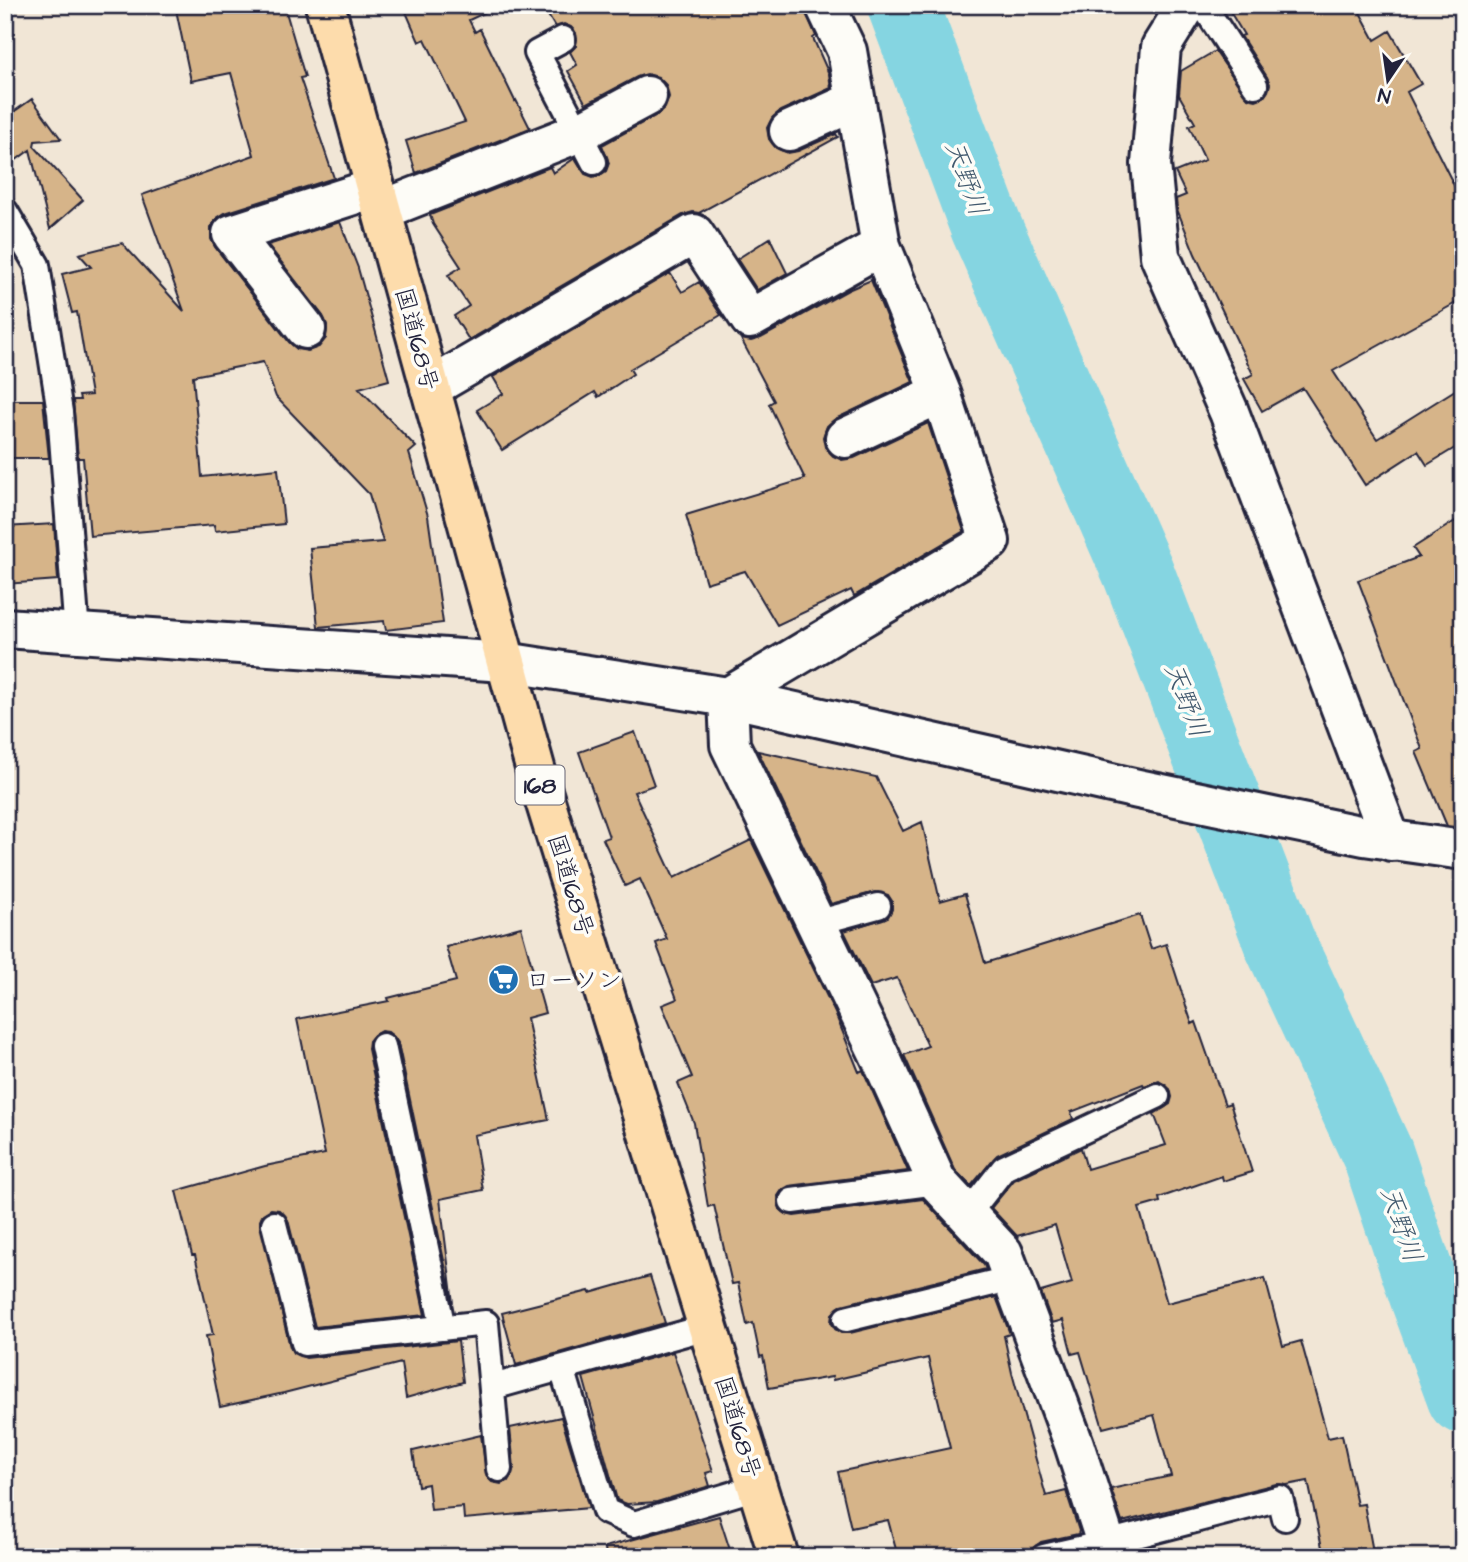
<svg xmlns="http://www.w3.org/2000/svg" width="1468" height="1562" font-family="'Architects Daughter','Klee One',sans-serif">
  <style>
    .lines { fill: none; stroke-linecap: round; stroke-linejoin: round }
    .river { stroke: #85d5e1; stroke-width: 72 }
    .building { fill: #d6b489; stroke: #22223b; stroke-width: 2 }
    .lane-casing { stroke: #22223b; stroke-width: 30 }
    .street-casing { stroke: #22223b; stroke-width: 44 }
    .secondary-casing { stroke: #22223b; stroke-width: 44 }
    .highway-casing { stroke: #22223b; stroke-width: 44 }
    .lane { stroke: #fdfcf7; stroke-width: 24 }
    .street { stroke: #fdfcf7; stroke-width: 38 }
    .secondary { stroke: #fdfcf7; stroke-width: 38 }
    .highway { stroke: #fddcac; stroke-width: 38 }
    .labels { text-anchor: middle; stroke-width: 7; stroke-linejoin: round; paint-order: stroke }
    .shield { fill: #fdfcf7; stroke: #646373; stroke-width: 2 }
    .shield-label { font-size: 23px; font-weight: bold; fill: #22223b }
    .street-label { font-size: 24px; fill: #22223b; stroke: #fdfcf7 }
    .poi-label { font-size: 24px; fill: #22223b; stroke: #fdfcf7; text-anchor: start }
    .water-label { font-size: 26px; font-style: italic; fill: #40586d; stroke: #fdfcf7 }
  </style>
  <rect width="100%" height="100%" fill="#f1e6d6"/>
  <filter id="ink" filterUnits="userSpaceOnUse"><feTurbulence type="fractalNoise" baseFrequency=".0143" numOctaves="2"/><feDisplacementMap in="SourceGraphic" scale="14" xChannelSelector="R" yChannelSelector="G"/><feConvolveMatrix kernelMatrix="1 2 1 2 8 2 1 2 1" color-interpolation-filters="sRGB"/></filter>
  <g filter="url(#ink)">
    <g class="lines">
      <path class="river" d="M903 5 986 227 1138 572 1280 944 1378 1155 1426 1298 1463 1398"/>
    </g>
    <path class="building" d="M175 5H284L305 77 300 78 334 178 225 213 217 218 211 227V239L215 247 289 342 297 349 308 351 319 347 326 338 327 325 323 316 268 245 340 222 358 268 389 380 359 388 416 447 409 453 428 516 443 623 386 630 384 621 318 627 310 548 383 542 369 494 276 397 263 362 193 376 202 477 278 469 284 524 215 531 214 525 90 536 83 458H78L73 400H80L79 396 91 395 77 312 72 313 62 274 91 267 79 254 122 243 184 311 142 195 254 155 231 73 191 81Z
      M403 5H501L469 20 475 32 480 29 515 101 516 100 530 128 416 173 406 141 465 122 425 39 419 42Z
      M542 5H803L816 36 813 38 829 74 831 88 780 111 772 118 767 128 769 139 776 148 788 153 798 151 836 134 838 137 699 213 693 212 683 215 469 340 454 316 469 306 448 275 461 267 433 224 430 215 550 167 553 173 575 158 585 174 593 177 600 175 606 171 609 163 602 145 657 115 665 108 669 97 666 85 658 77 647 74 637 77 586 104 568 71 577 65 570 52 576 46V33L571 27 564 24 555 27Z
      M1226 5H1356L1375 40 1390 31 1421 84 1407 92 1463 203V299L1333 371 1377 439 1463 385V443L1427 465 1418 451 1365 485 1303 388 1262 411 1244 379 1253 374 1195 254 1177 209 1176 199 1186 195 1175 172 1205 160 1189 126 1195 123 1179 95 1181 71 1215 51 1248 98 1256 100 1264 97 1268 91 1270 84 1267 77 1241 36 1244 35Z
      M32 99 61 139 35 141 34 146 83 200 50 229 30 150 5 168V118Z
      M770 238 787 273 757 290 737 259Z
      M670 273 682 292 699 282 721 315 630 369 633 374 598 397 595 392 502 450 477 410 503 394 493 377Z
      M871 280 913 382 835 419 827 426 823 437 825 447 833 456 842 460 854 458 928 423 964 531 854 596 851 590 777 625 745 571 706 583 686 515 805 479 769 404 774 401 741 339 751 341 761 338 848 290Z
      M5 400H43L49 458H5Z
      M1463 516V828L1447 826 1416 752 1422 749 1358 580 1419 557 1413 548Z
      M54 524 58 580 5 584V527Z
      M635 732 654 785 634 792 674 878 751 840 835 1013 859 1072 863 1070 908 1171 789 1186 782 1190 778 1196 780 1209 786 1214 794 1216 923 1199 984 1265 986 1269 842 1305 832 1314 831 1322 835 1329 841 1333H850L996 1297 1010 1334 1004 1336 1012 1373 1046 1496 1066 1491 1079 1531 1078 1534 1041 1542 1032 1549 993 1557H898L888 1520 851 1528 838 1472 950 1448 928 1358 833 1380 832 1377 769 1388 763 1356 760 1357 753 1323 747 1325 738 1283 732 1284 714 1205 708 1207 694 1123 678 1083 692 1077 662 1005 677 999 656 943 667 939 640 879 625 886 603 839 609 837 579 752Z
      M758 751 876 777 903 831 922 822 940 901 965 894 985 963 1140 915 1151 949 1166 944 1192 1024 1196 1022 1225 1105 1230 1103 1252 1172 1223 1181 1222 1176 1159 1198 1160 1202 1139 1208 1167 1303 1265 1278 1283 1346 1301 1341 1328 1438 1342 1435 1357 1505 1364 1504 1374 1557H1324L1308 1481 1287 1485 1276 1484 1122 1522 1111 1489 1171 1476 1154 1415 1103 1428 1080 1352 1072 1354 1063 1320 1052 1323 1041 1292 1072 1283 1055 1225 1017 1236 991 1208 1014 1180 1081 1148 1087 1169 1166 1145 1154 1114 1170 1104 1172 1097 1170 1089 1159 1081 1144 1086 1143 1084 1071 1112 1073 1119 997 1155 971 1186 955 1170 904 1055 928 1046 897 978 871 986 844 931 888 917 892 909V901L888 895 875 892 831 904Z
      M521 927 545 1013 527 1018 549 1120 474 1135 483 1190 440 1199 453 1303 398 1043 394 1037 388 1032 381 1031 374 1035 369 1041 368 1049 425 1315 315 1327 288 1220 279 1210 271 1209 263 1214 260 1221 290 1347 293 1353 306 1358 458 1341 463 1382 406 1398 401 1363 284 1393 220 1407 206 1336 213 1335 195 1255H192L176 1191 265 1166 325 1154 297 1019 389 1001 388 998 456 981 446 947Z
      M650 1276 665 1323 516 1365 502 1313 589 1291 590 1293Z
      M673 1352 713 1471 706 1473 710 1486 657 1502 627 1504 617 1500 583 1377Z
      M561 1417 589 1508 464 1519 463 1507 431 1510 428 1484 418 1486 413 1451 481 1435 487 1477 492 1482 501 1484 508 1481 514 1468 510 1428Z
      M719 1516 730 1550 708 1557H606L605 1547Z"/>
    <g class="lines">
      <defs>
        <path id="lane" d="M1203 5 1255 85
          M563 39 537 53 594 162
          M5 211 37 265 60 412 77 634
          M816 923 878 906
          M383 1046 443 1328
          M792 1201 937 1182
          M967 1215 1004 1168 1157 1096
          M274 1224 304 1343 486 1323 499 1469
          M846 1319 1013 1278
          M562 1368 605 1511 634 1524 757 1487
          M493 1387 707 1327
          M1044 1557 1106 1543 1280 1498 1285 1518"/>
        <path id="street" d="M825 5 847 51 881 246 941 393 990 541 728 697 730 745 880 1056 937 1182 1003 1253 1074 1444 1106 1543 1108 1557
          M1187 5 1161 47 1151 164 1160 256 1229 412 1391 841
          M789 131 855 101
          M382 210 580 132 647 96
          M306 329 232 234 375 188
          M430 388 694 234 750 319 881 246
          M845 438 941 393"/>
        <path id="secondary" d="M5 628 505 662 728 697 1138 789 1364 836 1463 850"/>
        <path id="highway" d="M325 5 537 775 779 1557"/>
      </defs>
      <use href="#lane" class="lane-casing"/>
      <use href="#street" class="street-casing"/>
      <use href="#secondary" class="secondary-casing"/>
      <use href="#highway" class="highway-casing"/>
      <use href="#lane" class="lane"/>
      <use href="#street" class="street"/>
      <use href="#secondary" class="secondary"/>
      <use href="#highway" class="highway"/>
    </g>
  </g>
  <defs>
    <symbol id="supermarket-disc" viewBox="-11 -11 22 22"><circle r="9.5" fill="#1f6fb2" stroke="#fdfcf7"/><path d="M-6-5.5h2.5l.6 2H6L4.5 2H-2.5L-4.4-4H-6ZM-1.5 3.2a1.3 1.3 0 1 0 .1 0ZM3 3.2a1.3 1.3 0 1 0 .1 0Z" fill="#fff"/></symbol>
  </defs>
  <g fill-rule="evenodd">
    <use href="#supermarket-disc" x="486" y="962" width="35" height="35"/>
  </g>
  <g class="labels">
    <rect class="shield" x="515.5" y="765.5" width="49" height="39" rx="5"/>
    <g class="shield-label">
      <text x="540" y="793">168</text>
    </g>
    <g class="street-label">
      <text transform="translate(417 339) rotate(75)" y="8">国道168号</text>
      <text transform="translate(571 885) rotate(73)" y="8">国道168号</text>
      <text transform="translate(738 1427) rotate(73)" y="8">国道168号</text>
    </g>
    <g class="poi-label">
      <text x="526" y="988">ローソン</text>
    </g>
    <g class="water-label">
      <text transform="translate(967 178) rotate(70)" y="9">天野川</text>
      <text transform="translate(1187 700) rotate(69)" y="9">天野川</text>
      <text transform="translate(1402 1224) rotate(71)" y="9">天野川</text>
    </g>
  </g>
  <rect width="1468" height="1562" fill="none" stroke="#fdfcf7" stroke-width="28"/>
  <rect x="14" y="14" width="1440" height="1534" fill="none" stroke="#22223b" stroke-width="2.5" filter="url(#ink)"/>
  <g transform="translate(1388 80) rotate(193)" stroke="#fdfcf7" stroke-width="5" paint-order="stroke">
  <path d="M0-5L12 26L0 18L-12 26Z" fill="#22223b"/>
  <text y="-10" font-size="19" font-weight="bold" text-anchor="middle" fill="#22223b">N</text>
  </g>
</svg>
